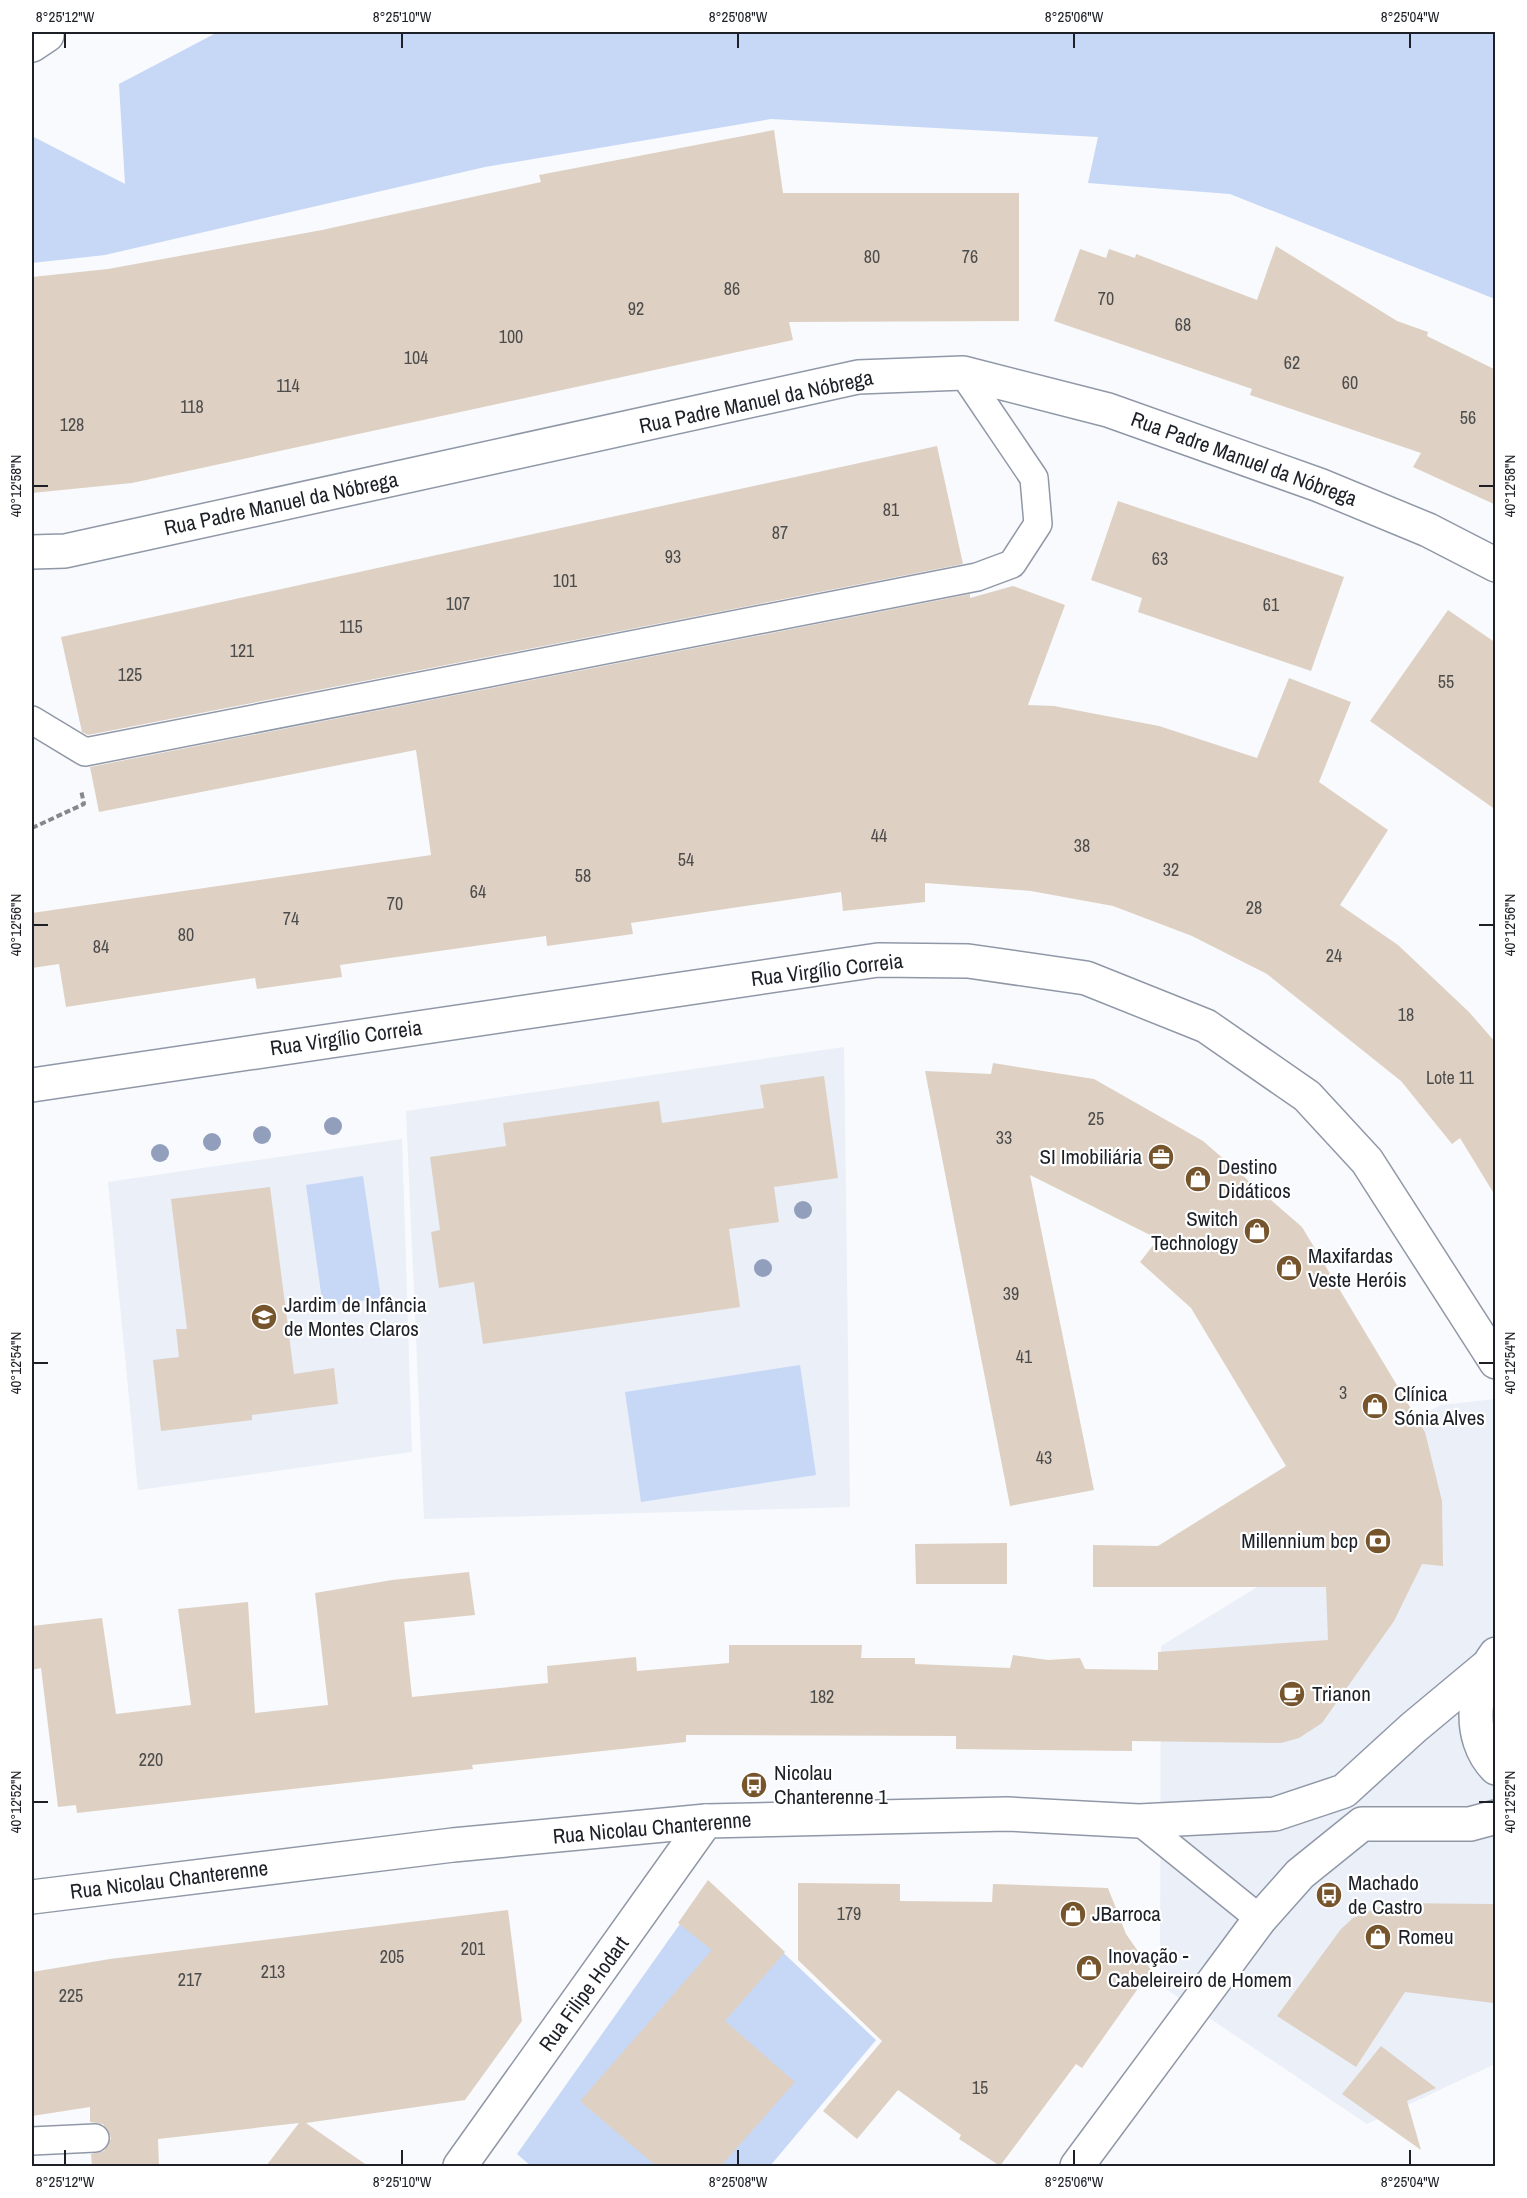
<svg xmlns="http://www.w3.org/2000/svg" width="1527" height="2198" font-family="'Archivo Narrow',sans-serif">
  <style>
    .built { fill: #eaeff8 }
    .green { fill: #c7d7f6 }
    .building { fill: #ded1c3 }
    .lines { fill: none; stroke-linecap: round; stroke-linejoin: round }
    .lane-casing { stroke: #9098a7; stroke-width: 30 }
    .street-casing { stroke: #9098a7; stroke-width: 36 }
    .secondary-casing { stroke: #9098a7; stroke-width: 36 }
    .primary-casing { stroke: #9098a7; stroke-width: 36 }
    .path { stroke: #86888d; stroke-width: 4; stroke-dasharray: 6 3; stroke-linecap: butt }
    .lane { stroke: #fff; stroke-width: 27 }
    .street { stroke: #fff; stroke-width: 33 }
    .secondary { stroke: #fff; stroke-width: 33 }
    .primary { stroke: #fff; stroke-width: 33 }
    .tree { fill: #929fbc }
    .ticks { fill: none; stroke: #1d2026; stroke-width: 2 }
    .labels { text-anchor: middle; stroke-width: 4.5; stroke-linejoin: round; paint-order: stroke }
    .number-label { font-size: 18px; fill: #4d4c4d }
    .street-label { font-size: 21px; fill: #1d2026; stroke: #fff }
    .poi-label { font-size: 21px; fill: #1d2026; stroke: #fff; text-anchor: start }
    .neatline { fill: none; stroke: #1d2026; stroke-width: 2 }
    .ticks-label { font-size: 15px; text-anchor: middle; fill: #1d2026 }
  </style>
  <rect width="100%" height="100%" fill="#f8fafd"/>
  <path class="built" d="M844 1047 850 1507 424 1519 406 1111Z
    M402 1139 412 1452 138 1490 108 1182Z
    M1495 1399V2064L1367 2124 1160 1985 1161 1646 1311 1554 1283 1488 1441 1405Z"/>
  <path class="green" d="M218 32H1495V299L1230 194 1088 183 1098 137 771 119 485 167 105 255 32 263V136L125 184 119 84Z
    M363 1176 381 1298 323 1307 306 1185Z
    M800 1365 816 1475 641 1502 625 1392Z
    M709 1883 876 2040 770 2166H531L517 2154Z"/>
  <path class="building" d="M774 130 783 193H1019V321L789 322 793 340 132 483 32 493V277L108 269 322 230 541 182 539 175Z
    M1276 246 1397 321 1428 332 1427 336 1496 370V505L1413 467 1421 453 1250 395 1252 389 1054 321 1080 249 1106 258 1109 249 1135 258 1136 254 1257 300Z
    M937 446 963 564 88 735 82 732 61 637Z
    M1118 501 1344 577 1311 671 1138 612 1142 598 1091 580Z
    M1013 586 1065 605 1028 705 1054 706 1159 726 1257 758 1289 678 1351 702 1319 782 1388 830 1340 905 1398 945 1469 1012 1496 1043V1197L1460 1138 1452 1144 1401 1081 1267 974 1192 936 1113 906 1031 891 925 883V902L843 911 841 892 631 923 633 934 547 946 546 936 340 965 342 977 257 989 255 978 66 1007 59 964 32 968V913L431 855 416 750 99 812 90 767 970 594V598Z
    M1448 610 1496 643V810L1370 721Z
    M993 1063 1094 1079 1203 1141 1302 1227 1425 1432 1442 1501 1443 1566 1422 1564 1394 1621 1322 1723 1299 1738 1281 1743 1132 1741V1751L956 1749V1736L686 1735V1742L472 1765 473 1769 77 1813 76 1805 58 1807 41 1668 32 1670V1626L102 1618 116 1714 191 1705 178 1609 248 1602 255 1713 328 1705 315 1593 392 1580 469 1572 475 1615 404 1622 412 1697 548 1683 547 1666 636 1657 637 1671 729 1663V1645H862L861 1658H915V1664L1010 1668 1013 1655 1048 1660 1080 1658 1085 1669 1158 1670V1652L1328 1640 1326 1587H1093V1545L1158 1546 1286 1466 1191 1308 1140 1262 1158 1239 1030 1175 1094 1490 1010 1506 925 1071 991 1074Z
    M824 1076 838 1178 774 1187 779 1222 729 1229 740 1307 483 1344 474 1282 439 1288 431 1232 440 1230 430 1157 506 1146 503 1123 659 1101 662 1123 764 1108 760 1085Z
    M270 1187 294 1374 334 1368 338 1404 252 1415V1420L161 1431 153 1360 179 1357 176 1329H187L171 1199Z
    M1007 1543V1584H916L915 1544Z
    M708 1880 785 1952 725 2021 795 2082 721 2166H656L580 2101 712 1950 678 1923Z
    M798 1883 900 1884V1901L992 1902 993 1884 1108 1888 1126 1934 1151 1970 1082 2068 1076 2064 1000 2166 959 2139 961 2135 898 2090 857 2139 823 2111 882 2041 798 1960Z
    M1388 1903 1493 1904V2003L1405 1992 1356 2067 1277 2016 1341 1929 1353 1918Z
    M508 1910 522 2021 465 2100 306 2123 368 2166H266L299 2123 158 2139 159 2166H92L91 2154 104 2151 111 2138 103 2124 90 2122V2107L32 2116V1972L110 1959Z
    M1381 2046 1436 2088 1407 2101 1421 2150 1342 2094Z"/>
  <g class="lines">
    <defs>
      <path id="lane" d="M32 720 85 752 977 577 1012 564 1038 524 1034 478 963 373
        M1139 1821 1260 1919
        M32 2141 95 2138"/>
      <path id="street" d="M32 45 47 35
        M32 552 65 551 858 377 963 373 1108 410 1319 485 1428 530 1496 565
        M32 1085 878 960 968 961 1086 978 1206 1026 1307 1096 1367 1161 1496 1362
        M460 2166 706 1821
        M1077 2166 1260 1919 1300 1874 1362 1824H1470L1496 1817"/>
      <path id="secondary" d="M32 1897 453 1845 706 1821 1007 1814 1139 1821 1275 1814 1344 1791 1413 1728 1485 1668"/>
      <path id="primary" d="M1496 1654C1473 1684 1466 1738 1496 1768"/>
    </defs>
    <use href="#lane" class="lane-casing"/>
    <use href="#street" class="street-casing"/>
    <use href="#secondary" class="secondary-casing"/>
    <use href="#primary" class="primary-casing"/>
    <path class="path" d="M32 828 84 804 81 790"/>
    <use href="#lane" class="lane"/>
    <use href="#street" class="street"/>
    <use href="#secondary" class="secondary"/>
    <use href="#primary" class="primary"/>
  </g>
  <g class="tree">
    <circle cx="333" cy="1126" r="9"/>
    <circle cx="262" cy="1135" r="9"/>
    <circle cx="212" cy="1142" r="9"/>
    <circle cx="160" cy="1153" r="9"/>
    <circle cx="803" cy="1210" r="9"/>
    <circle cx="763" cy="1268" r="9"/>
  </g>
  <path class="ticks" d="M65 33V48M402 33V48M738 33V48M1074 33V48M1410 33V48M33 486H48M1479 486H1494M33 925H48M1479 925H1494M33 1363H48M1479 1363H1494M33 1802H48M1479 1802H1494M65 2150V2165M402 2150V2165M738 2150V2165M1074 2150V2165M1410 2150V2165"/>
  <defs>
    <symbol id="office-disc" viewBox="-11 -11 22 22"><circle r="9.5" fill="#76552c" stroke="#fff"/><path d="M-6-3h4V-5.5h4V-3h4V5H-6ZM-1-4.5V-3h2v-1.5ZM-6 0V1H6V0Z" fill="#fff"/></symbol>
    <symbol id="shop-disc" viewBox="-11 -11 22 22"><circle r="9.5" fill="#76552c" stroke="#fff"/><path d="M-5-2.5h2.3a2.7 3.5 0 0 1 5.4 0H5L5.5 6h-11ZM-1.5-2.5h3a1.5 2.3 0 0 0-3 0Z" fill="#fff"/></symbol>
    <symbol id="school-disc" viewBox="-11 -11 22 22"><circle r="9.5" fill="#76552c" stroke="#fff"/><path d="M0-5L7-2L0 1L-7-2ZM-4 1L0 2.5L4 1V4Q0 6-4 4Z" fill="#fff"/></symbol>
    <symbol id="bank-disc" viewBox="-11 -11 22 22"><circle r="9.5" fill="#76552c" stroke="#fff"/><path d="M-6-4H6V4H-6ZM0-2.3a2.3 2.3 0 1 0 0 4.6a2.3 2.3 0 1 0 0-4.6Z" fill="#fff"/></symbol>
    <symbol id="cafe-disc" viewBox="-11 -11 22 22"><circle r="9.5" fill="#76552c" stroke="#fff"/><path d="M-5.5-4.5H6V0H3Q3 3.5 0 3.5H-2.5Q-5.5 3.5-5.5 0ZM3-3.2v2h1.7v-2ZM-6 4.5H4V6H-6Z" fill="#fff"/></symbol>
    <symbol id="bus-disc" viewBox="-11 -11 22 22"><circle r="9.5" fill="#76552c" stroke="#fff"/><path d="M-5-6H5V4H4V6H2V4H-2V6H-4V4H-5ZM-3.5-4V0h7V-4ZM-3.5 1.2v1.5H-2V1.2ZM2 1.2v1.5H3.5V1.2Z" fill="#fff"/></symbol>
  </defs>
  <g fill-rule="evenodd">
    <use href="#office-disc" x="1146" y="1142" width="30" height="30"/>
    <use href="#shop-disc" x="1183" y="1164" width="30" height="30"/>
    <use href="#shop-disc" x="1242" y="1216" width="30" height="30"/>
    <use href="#shop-disc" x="1274" y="1253" width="30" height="30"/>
    <use href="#school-disc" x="249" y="1302" width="30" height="30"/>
    <use href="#shop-disc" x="1360" y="1391" width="30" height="30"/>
    <use href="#bank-disc" x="1363" y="1526" width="30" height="30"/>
    <use href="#cafe-disc" x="1277" y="1679" width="30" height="30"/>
    <use href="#bus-disc" x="739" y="1770" width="30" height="30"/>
    <use href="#bus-disc" x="1314" y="1880" width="30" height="30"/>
    <use href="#shop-disc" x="1058" y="1899" width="30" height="30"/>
    <use href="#shop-disc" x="1363" y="1922" width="30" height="30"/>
    <use href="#shop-disc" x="1074" y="1953" width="30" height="30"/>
  </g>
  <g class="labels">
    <g class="number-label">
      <text x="872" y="263">80</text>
      <text x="970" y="263">76</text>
      <text x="732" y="295">86</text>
      <text x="1106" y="305">70</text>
      <text x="636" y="315">92</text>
      <text x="1183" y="331">68</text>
      <text x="511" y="343">100</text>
      <text x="416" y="364">104</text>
      <text x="1292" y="369">62</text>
      <text x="1350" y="389">60</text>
      <text x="288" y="392">114</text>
      <text x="192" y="413">118</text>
      <text x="1468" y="424">56</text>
      <text x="72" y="431">128</text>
      <text x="891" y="516">81</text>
      <text x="780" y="539">87</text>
      <text x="673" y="563">93</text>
      <text x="1160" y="565">63</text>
      <text x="565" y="587">101</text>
      <text x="458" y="610">107</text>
      <text x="1271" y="611">61</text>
      <text x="351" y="633">115</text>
      <text x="242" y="657">121</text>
      <text x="130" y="681">125</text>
      <text x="1446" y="688">55</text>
      <text x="879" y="842">44</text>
      <text x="1082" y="852">38</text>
      <text x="686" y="866">54</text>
      <text x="1171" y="876">32</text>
      <text x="583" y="882">58</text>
      <text x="478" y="898">64</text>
      <text x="395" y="910">70</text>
      <text x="1254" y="914">28</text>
      <text x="291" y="925">74</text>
      <text x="186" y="941">80</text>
      <text x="101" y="953">84</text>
      <text x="1334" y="962">24</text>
      <text x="1406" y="1021">18</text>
      <text x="1450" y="1084">Lote 11</text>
      <text x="1096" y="1125">25</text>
      <text x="1004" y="1144">33</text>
      <text x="1011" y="1300">39</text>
      <text x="1024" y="1363">41</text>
      <text x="1343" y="1399">3</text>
      <text x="1044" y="1464">43</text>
      <text x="822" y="1703">182</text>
      <text x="151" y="1766">220</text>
      <text x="849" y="1920">179</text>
      <text x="473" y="1955">201</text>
      <text x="392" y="1963">205</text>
      <text x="273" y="1978">213</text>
      <text x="190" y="1986">217</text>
      <text x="71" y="2002">225</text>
      <text x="980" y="2094">15</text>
    </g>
    <g class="street-label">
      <text transform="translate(756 402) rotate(-12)" y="7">Rua Padre Manuel da Nóbrega</text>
      <text transform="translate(1244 459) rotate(20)" y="7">Rua Padre Manuel da Nóbrega</text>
      <text transform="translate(281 504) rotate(-12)" y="7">Rua Padre Manuel da Nóbrega</text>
      <text transform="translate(827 970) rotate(-7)" y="7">Rua Virgílio Correia</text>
      <text transform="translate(346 1038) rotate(-8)" y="7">Rua Virgílio Correia</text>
      <text transform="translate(652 1828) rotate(-5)" y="7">Rua Nicolau Chanterenne</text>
      <text transform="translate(169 1880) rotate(-7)" y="7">Rua Nicolau Chanterenne</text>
      <text transform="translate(584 1994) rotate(-54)" y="7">Rua Filipe Hodart</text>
    </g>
    <g class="poi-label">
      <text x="1142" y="1164" text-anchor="end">SI Imobiliária</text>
      <text x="1218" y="1174">Destino<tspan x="1218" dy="24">Didáticos</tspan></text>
      <text x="1238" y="1226" text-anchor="end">Switch<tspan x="1238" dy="24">Technology</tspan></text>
      <text x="1308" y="1263">Maxifardas<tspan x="1308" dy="24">Veste Heróis</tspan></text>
      <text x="284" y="1312">Jardim de Infância<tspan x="284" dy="24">de Montes Claros</tspan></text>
      <text x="1394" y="1401">Clínica<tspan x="1394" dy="24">Sónia Alves</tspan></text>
      <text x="1358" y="1548" text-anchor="end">Millennium bcp</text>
      <text x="1312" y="1701">Trianon</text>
      <text x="774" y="1780">Nicolau<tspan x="774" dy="24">Chanterenne 1</tspan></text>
      <text x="1348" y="1890">Machado<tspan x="1348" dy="24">de Castro</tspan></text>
      <text x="1092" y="1921">JBarroca</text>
      <text x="1398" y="1944">Romeu</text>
      <text x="1108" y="1963">Inovação -<tspan x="1108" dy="24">Cabeleireiro de Homem</tspan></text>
    </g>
  </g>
  <rect width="1527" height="2198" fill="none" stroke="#ffffff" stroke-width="66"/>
  <rect x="33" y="33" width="1461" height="2132" class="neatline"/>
  <g class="ticks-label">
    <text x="65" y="22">8°25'12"W</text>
    <text x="402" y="22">8°25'10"W</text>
    <text x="738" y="22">8°25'08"W</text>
    <text x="1074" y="22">8°25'06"W</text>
    <text x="1410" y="22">8°25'04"W</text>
    <text transform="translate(16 486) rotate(-90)" y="5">40°12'58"N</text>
    <text transform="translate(1510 486) rotate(-90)" y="5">40°12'58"N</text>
    <text transform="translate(16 925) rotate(-90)" y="5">40°12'56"N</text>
    <text transform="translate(1510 925) rotate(-90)" y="5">40°12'56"N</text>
    <text transform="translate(16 1363) rotate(-90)" y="5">40°12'54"N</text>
    <text transform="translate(1510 1363) rotate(-90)" y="5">40°12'54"N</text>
    <text transform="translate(16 1802) rotate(-90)" y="5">40°12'52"N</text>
    <text transform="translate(1510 1802) rotate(-90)" y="5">40°12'52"N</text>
    <text x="65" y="2187">8°25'12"W</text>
    <text x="402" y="2187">8°25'10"W</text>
    <text x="738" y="2187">8°25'08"W</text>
    <text x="1074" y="2187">8°25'06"W</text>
    <text x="1410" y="2187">8°25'04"W</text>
  </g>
</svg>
